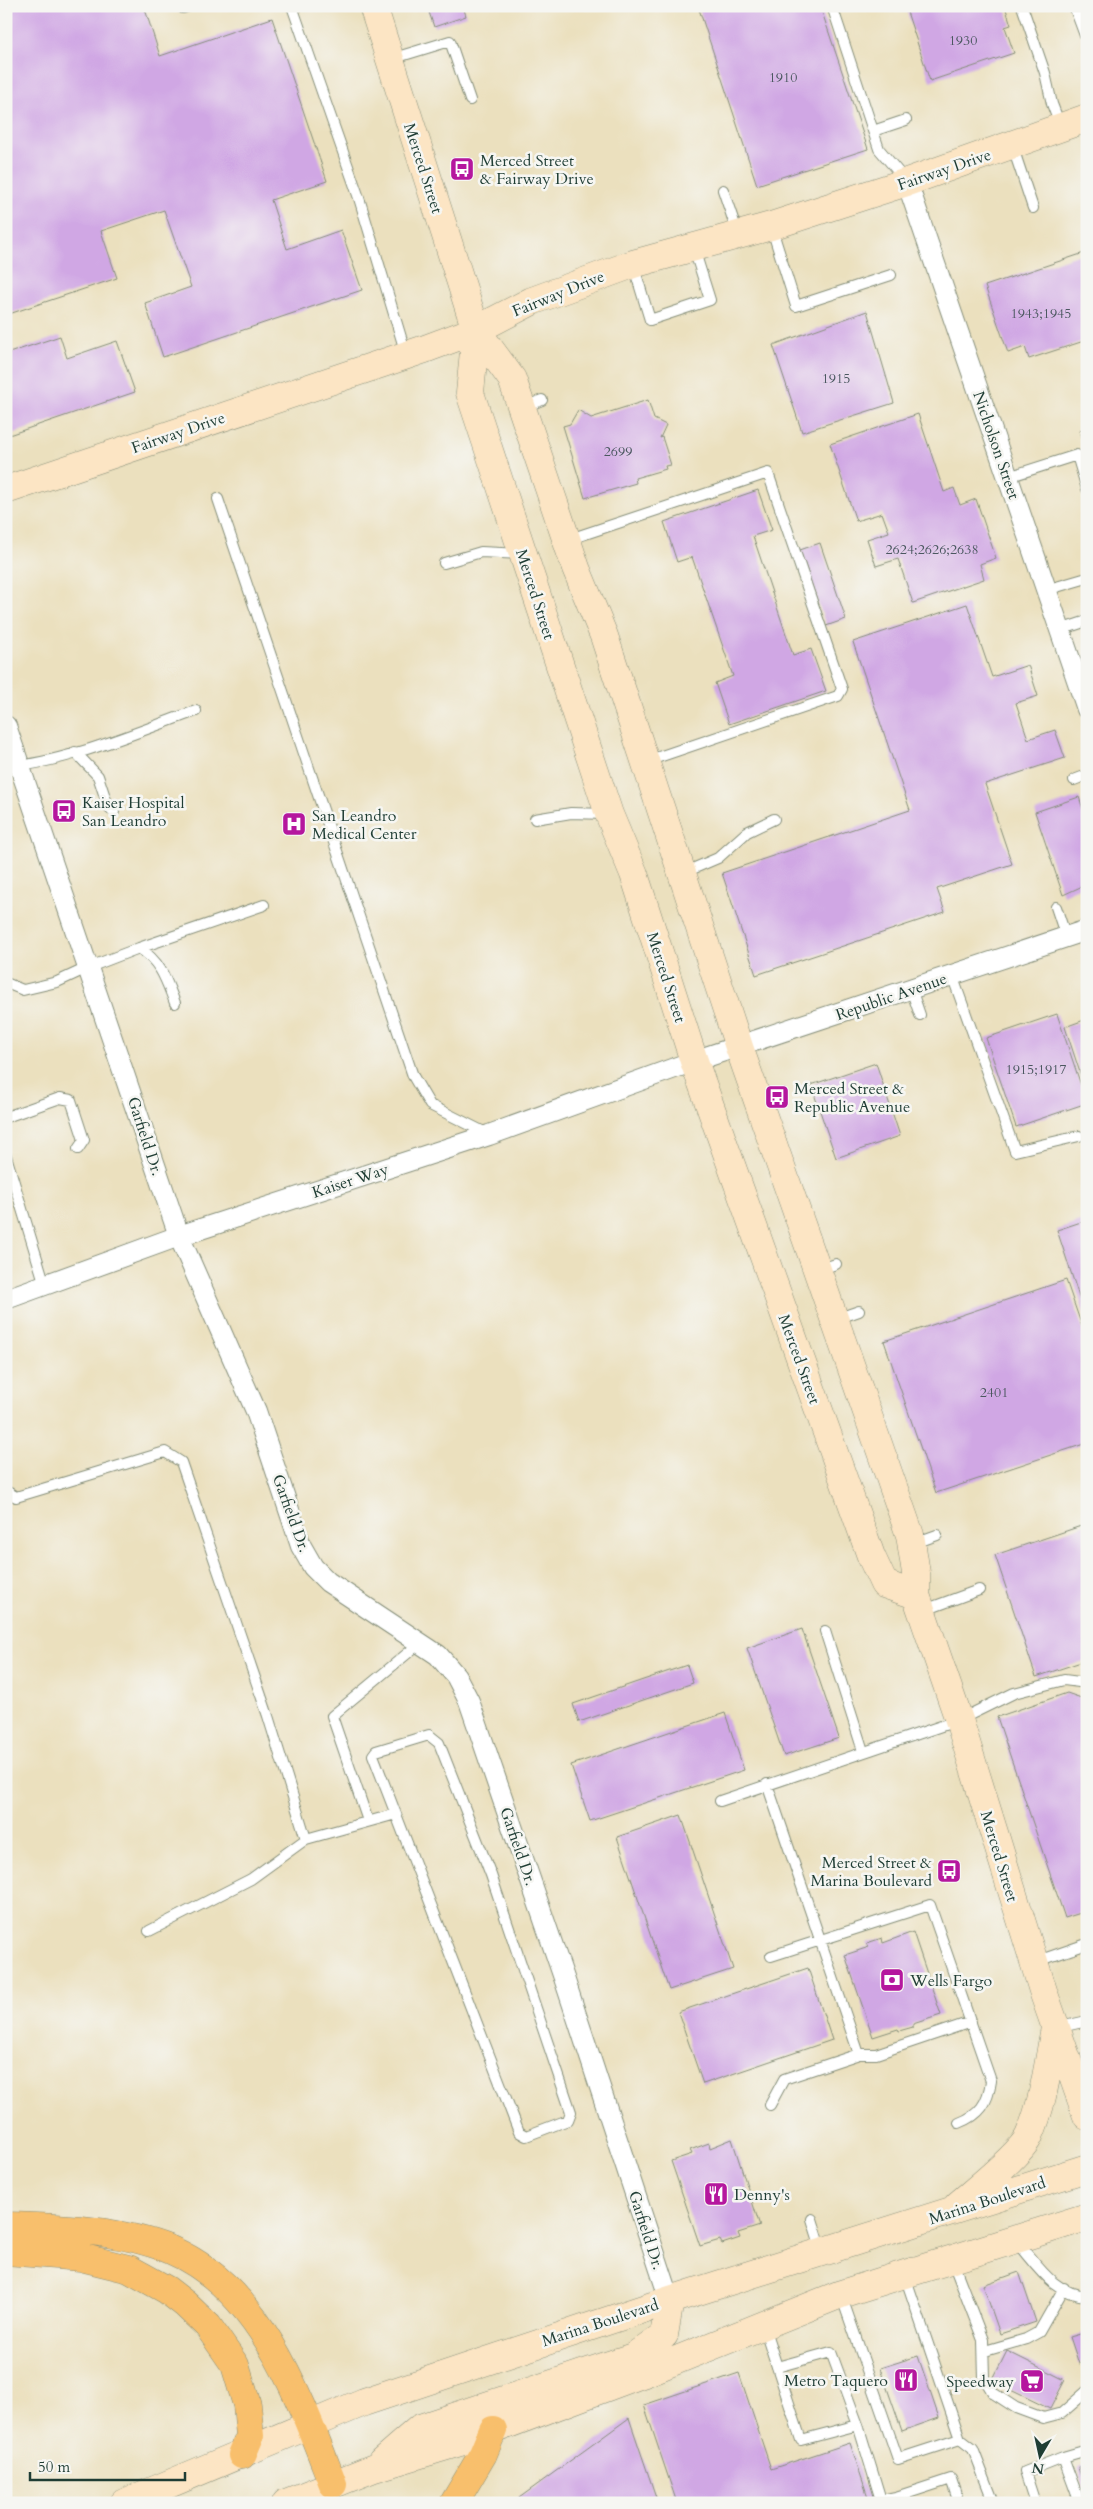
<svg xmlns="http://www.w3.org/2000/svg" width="1093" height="2509" font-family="Cardo,serif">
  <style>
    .building { fill: #d0a7e4 }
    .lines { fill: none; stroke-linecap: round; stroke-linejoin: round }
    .lane-casing { stroke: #858e79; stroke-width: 12 }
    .street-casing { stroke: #858e79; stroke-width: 22 }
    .secondary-casing { stroke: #858e79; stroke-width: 29 }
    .highway-casing { stroke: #858e79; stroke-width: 29 }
    .lane { stroke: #fff; stroke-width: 10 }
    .street { stroke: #fff; stroke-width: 20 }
    .secondary { stroke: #fce5c4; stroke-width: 28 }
    .highway { stroke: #f8bf6c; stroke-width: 28 }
    .labels { text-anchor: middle; stroke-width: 5; stroke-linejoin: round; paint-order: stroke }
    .number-label { font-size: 14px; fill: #4b5860 }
    .poi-label { font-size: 16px; fill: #1f3d34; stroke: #f6f6f2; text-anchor: start }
    .street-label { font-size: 16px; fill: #1f3d34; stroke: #f6f6f2 }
  </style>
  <rect width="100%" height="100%" fill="#f6f6f2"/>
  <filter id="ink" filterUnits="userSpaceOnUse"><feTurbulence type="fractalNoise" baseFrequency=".02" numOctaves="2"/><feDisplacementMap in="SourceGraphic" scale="10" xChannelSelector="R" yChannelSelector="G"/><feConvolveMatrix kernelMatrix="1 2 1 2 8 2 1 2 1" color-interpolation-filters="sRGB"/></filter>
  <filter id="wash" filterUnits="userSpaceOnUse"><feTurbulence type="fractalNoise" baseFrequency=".0096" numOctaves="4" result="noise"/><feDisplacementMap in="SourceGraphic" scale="20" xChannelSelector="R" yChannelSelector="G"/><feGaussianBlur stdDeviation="1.12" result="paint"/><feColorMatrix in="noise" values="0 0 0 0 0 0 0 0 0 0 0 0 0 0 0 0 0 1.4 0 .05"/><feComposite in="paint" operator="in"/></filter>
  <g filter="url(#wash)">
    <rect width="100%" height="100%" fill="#ebe0be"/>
    <g id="blocks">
      <path class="building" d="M6 6H144L160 56 272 18 327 181 271 200 287 249 341 230 362 290 163 357 145 303 191 287 164 210 101 231 117 278 6 315Z
        M427 6H463L466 16 434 27Z
        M698 6H820L868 149 757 185Z
        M905 6H1005L1011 25 1005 27 1014 53 930 81Z
        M1087 252V340L1029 359 1025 347 1008 353 985 286Z
        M867 311 894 403 802 432 773 345Z
        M60 336 67 358 117 341 135 392 6 436V354Z
        M648 400 654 419 666 425 660 438 662 437 671 465 665 466 666 469 635 478 636 483 585 498 563 426 570 424 578 410 591 418Z
        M918 414 944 492 954 488 960 505 976 499 996 558 980 564 984 579 913 603 898 559 876 566 867 539 889 532 882 513 856 521 830 444Z
        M1087 428V453H1086L1079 431Z
        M758 490 772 530 753 536 793 655 811 649 826 691 729 724 715 683 733 676 692 557 677 562 664 522Z
        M820 543 846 619 826 626 800 550Z
        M967 604 992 677 1028 665 1038 696 1016 703 1028 739 1055 730 1065 758 985 784 1012 864 937 889 945 912 756 975 722 873 910 810 853 642Z
        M1079 797 1087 821V884L1063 895 1035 812Z
        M1057 1014 1087 1103 1016 1127 986 1038Z
        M1087 1019V1091H1086L1065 1027Z
        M876 1063 900 1136 836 1158 811 1085Z
        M1087 1220V1318H1086L1057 1230Z
        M1066 1280 1087 1341V1443L936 1493 884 1341Z
        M1087 1524V1660L1036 1677 995 1555Z
        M802 1629 839 1738 784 1756 747 1648Z
        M687 1665 693 1683 579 1722 573 1704Z
        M1067 1693 1087 1700V1911L1065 1918 997 1717Z
        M725 1713 744 1770 590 1821 571 1765Z
        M681 1815 733 1969 669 1990 617 1837Z
        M913 1932 941 2015 913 2024V2027L899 2031 898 2029 873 2037 845 1955 869 1947 867 1943 882 1938 883 1943Z
        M808 1968 832 2040 703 2084 678 2012Z
        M732 2139 760 2226 738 2233 740 2238 722 2244 720 2240 700 2246 671 2161 692 2154 690 2150 709 2143 710 2148Z
        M1019 2272 1036 2322 1000 2334 983 2285Z
        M1087 2332V2361L1079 2364 1070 2337Z
        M1007 2351 1065 2380 1050 2409 992 2381Z
        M918 2356 939 2418 902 2431 880 2368Z
        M739 2373 771 2469 850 2443 870 2503H677L644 2405Z
        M629 2418 658 2503H521L519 2498Z
        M1087 2464V2492H1086L1078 2467Z"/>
    </g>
  </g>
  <g filter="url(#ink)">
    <use href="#blocks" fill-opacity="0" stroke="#858e79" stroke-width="1"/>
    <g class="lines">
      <defs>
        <path id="lane" d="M182 6 183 8 189 6
          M292 6 359 198 406 354
          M832 6 879 149 906 181
          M1022 6 1045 73 1052 104 1060 125
          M1074 6 1087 41
          M391 59 450 41 470 100
          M873 131 906 120
          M1012 145 1033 208
          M723 190 738 234
          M771 226 796 306 891 275
          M633 264 650 320 710 300 694 249
          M522 408 542 400
          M1008 477 1077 455 1087 489
          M218 499 413 1076 430 1105 488 1134
          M567 540 768 473 842 689 838 696 647 761
          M444 563 481 552 522 554
          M1046 590 1087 578
          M1060 630 1087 621
          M75 752 98 776 108 806 114 812
          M6 767C64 764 141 730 196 711
          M1074 780 1087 775
          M535 819 571 813 606 814
          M683 873 718 858 747 832 774 819
          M1056 907 1066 937
          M139 948C161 962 166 980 175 1003
          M952 975 1015 1151 1079 1136
          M6 983 23 990 57 982 87 968 139 948 264 905
          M911 989 920 1015
          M6 1117 60 1098 71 1100 84 1140 78 1149
          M6 1156 45 1285
          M818 1270 836 1264
          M836 1319 859 1311
          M6 1491 16 1497 165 1452 181 1462 268 1716 306 1839 396 1814
          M912 1544 937 1535
          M922 1611 979 1590
          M825 1631 863 1751
          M429 1735 439 1743 491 1875 571 2112 568 2120 526 2136 519 2132 373 1755 376 1751Z
          M767 1784 859 2054
          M720 1801 959 1720 1014 1693 1064 1680 1087 1683
          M368 1821 332 1716 420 1643
          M149 1931 251 1879 306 1839
          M771 1956 930 1905 991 2081C988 2103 980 2115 959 2123
          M1035 1962 1084 1945
          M1056 2028 1087 2021
          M770 2105 784 2079 859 2054H876L971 2022
          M812 2219 822 2251
          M1016 2241C1037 2264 1053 2294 1087 2296
          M952 2260 983 2340 984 2378 993 2393 1016 2408 1043 2418 1062 2413 1087 2391
          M905 2276 960 2439 973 2449 994 2503
          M841 2295 898 2459 960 2439
          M764 2327 801 2440 858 2425 881 2500 896 2497
          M985 2351 1026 2339 1039 2332 1064 2288
          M777 2367 831 2352 858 2425
          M1063 2457 1087 2450
          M898 2503 896 2497 951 2479 959 2503
          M1035 2503 1025 2472 1063 2457 1080 2503"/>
        <path id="street" d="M907 182 1087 709
          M6 726 179 1236 256 1411 301 1546 313 1567 328 1582 438 1655 456 1676 469 1701 564 1978 670 2300
          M6 1299 179 1236 489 1135 694 1061 1087 930"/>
        <path id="secondary" d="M373 6 476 330 512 379 576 568 604 636 739 1047 910 1535 916 1573V1595L959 1720 1044 1994 1087 2116
          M476 330 470 393 609 814 634 874 694 1061 871 1556 884 1584 916 1595
          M6 490 425 349 476 330 532 301 633 264 771 226 907 182 1087 118
          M958 2205C974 2191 1021 2154 1029 2136 1044 2103 1048 2063 1055 2028
          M382 2461 420 2428 633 2357 664 2335 670 2300
          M124 2503 364 2402 670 2300 1087 2168
          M286 2503 374 2468 463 2441 642 2374 841 2294 1087 2217"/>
        <path id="highway" d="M6 2226C58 2227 123 2230 171 2250 262 2289 300 2399 333 2484
          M6 2251 80 2257 129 2269 167 2290 185 2304 208 2326 235 2365 247 2405 250 2436 242 2455
          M454 2503 483 2454 493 2430"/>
      </defs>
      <use href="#lane" class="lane-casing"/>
      <use href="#street" class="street-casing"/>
      <use href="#secondary" class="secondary-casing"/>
      <use href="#highway" class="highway-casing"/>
      <use href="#lane" class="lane"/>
      <use href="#street" class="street"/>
      <use href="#secondary" class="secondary"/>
      <use href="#highway" class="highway"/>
    </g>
  </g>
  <defs>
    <symbol id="bus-square" viewBox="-11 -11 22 22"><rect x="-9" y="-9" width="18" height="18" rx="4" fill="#b5179e" stroke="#f6f6f2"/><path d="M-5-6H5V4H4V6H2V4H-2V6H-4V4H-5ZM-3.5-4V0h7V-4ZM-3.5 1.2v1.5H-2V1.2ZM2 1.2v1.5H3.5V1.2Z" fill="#fff"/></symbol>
    <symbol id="hospital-square" viewBox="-11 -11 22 22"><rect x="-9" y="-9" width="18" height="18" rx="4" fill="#b5179e" stroke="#f6f6f2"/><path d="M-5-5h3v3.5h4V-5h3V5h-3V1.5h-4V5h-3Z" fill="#fff"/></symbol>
    <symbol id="bank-square" viewBox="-11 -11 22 22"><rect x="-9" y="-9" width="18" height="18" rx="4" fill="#b5179e" stroke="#f6f6f2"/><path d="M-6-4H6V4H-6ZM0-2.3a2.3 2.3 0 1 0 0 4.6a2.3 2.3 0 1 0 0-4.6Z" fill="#fff"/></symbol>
    <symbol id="restaurant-square" viewBox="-11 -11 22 22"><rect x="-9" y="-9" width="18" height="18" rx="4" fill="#b5179e" stroke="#f6f6f2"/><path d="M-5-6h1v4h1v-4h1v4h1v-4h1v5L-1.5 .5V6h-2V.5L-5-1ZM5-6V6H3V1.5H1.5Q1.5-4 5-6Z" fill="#fff"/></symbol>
    <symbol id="supermarket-square" viewBox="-11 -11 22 22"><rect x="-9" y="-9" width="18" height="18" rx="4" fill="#b5179e" stroke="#f6f6f2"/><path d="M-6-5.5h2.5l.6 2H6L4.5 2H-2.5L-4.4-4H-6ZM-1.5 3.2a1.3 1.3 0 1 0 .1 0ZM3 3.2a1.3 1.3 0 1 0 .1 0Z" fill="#fff"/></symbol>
  </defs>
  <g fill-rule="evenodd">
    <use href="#bus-square" x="448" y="155" width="28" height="28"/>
    <use href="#bus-square" x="50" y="797" width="28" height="28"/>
    <use href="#hospital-square" x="280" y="810" width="28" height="28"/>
    <use href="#bus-square" x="763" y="1083" width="28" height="28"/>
    <use href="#bus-square" x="935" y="1857" width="28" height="28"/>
    <use href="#bank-square" x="878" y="1966" width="28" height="28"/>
    <use href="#restaurant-square" x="702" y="2180" width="28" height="28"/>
    <use href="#restaurant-square" x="892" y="2366" width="28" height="28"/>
    <use href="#supermarket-square" x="1018" y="2367" width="28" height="28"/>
  </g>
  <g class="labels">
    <g class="number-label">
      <text x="963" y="45">1930</text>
      <text x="783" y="82">1910</text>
      <text x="1041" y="318">1943;1945</text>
      <text x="836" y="383">1915</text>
      <text x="618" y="456">2699</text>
      <text x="932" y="554">2624;2626;2638</text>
      <text x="1036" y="1074">1915;1917</text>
      <text x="994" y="1397">2401</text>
    </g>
    <g class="poi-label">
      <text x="480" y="166">Merced Street<tspan x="480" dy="18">&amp; Fairway Drive</tspan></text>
      <text x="82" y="808">Kaiser Hospital<tspan x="82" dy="18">San Leandro</tspan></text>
      <text x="312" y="821">San Leandro<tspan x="312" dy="18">Medical Center</tspan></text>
      <text x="794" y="1094">Merced Street &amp;<tspan x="794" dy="18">Republic Avenue</tspan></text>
      <text x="932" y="1868" text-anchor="end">Merced Street &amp;<tspan x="932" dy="18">Marina Boulevard</tspan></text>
      <text x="910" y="1986">Wells Fargo</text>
      <text x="734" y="2200">Denny's</text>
      <text x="888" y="2386" text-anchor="end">Metro Taquero</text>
      <text x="1014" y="2387" text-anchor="end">Speedway</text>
    </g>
    <g class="street-label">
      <text transform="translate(424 168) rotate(72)" y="6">Merced Street</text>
      <text transform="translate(944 169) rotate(-19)" y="6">Fairway Drive</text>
      <text transform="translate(558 293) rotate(-22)" y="6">Fairway Drive</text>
      <text transform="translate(178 432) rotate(-19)" y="6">Fairway Drive</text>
      <text transform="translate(997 445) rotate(71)" y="6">Nicholson Street</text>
      <text transform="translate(536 594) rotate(72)" y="6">Merced Street</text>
      <text transform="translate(667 977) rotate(72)" y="6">Merced Street</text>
      <text transform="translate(891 996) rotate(-19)" y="6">Republic Avenue</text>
      <text transform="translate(146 1136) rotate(72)" y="6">Garfield Dr.</text>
      <text transform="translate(350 1180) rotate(-18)" y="6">Kaiser Way</text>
      <text transform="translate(800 1359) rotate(70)" y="6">Merced Street</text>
      <text transform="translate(292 1513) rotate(70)" y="6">Garfield Dr.</text>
      <text transform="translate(519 1846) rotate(71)" y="6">Garfield Dr.</text>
      <text transform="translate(1000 1856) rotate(73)" y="6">Merced Street</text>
      <text transform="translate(987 2200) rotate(-18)" y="6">Marina Boulevard</text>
      <text transform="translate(647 2230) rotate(72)" y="6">Garfield Dr.</text>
      <text transform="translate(600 2322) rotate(-18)" y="6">Marina Boulevard</text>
    </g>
  </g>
  <rect width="1093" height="2509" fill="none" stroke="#f6f6f2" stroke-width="25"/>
  <g transform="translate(1040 2456) rotate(189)" stroke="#f6f6f2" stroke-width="4" paint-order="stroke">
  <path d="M0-4L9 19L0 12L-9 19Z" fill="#1f3d34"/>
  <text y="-8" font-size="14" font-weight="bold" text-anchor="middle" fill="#1f3d34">N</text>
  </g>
  <path d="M30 2472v8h155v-8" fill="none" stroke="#1f3d34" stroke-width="2.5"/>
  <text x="38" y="2472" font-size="15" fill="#1f3d34" stroke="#f6f6f2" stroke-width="4" paint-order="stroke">50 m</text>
</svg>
